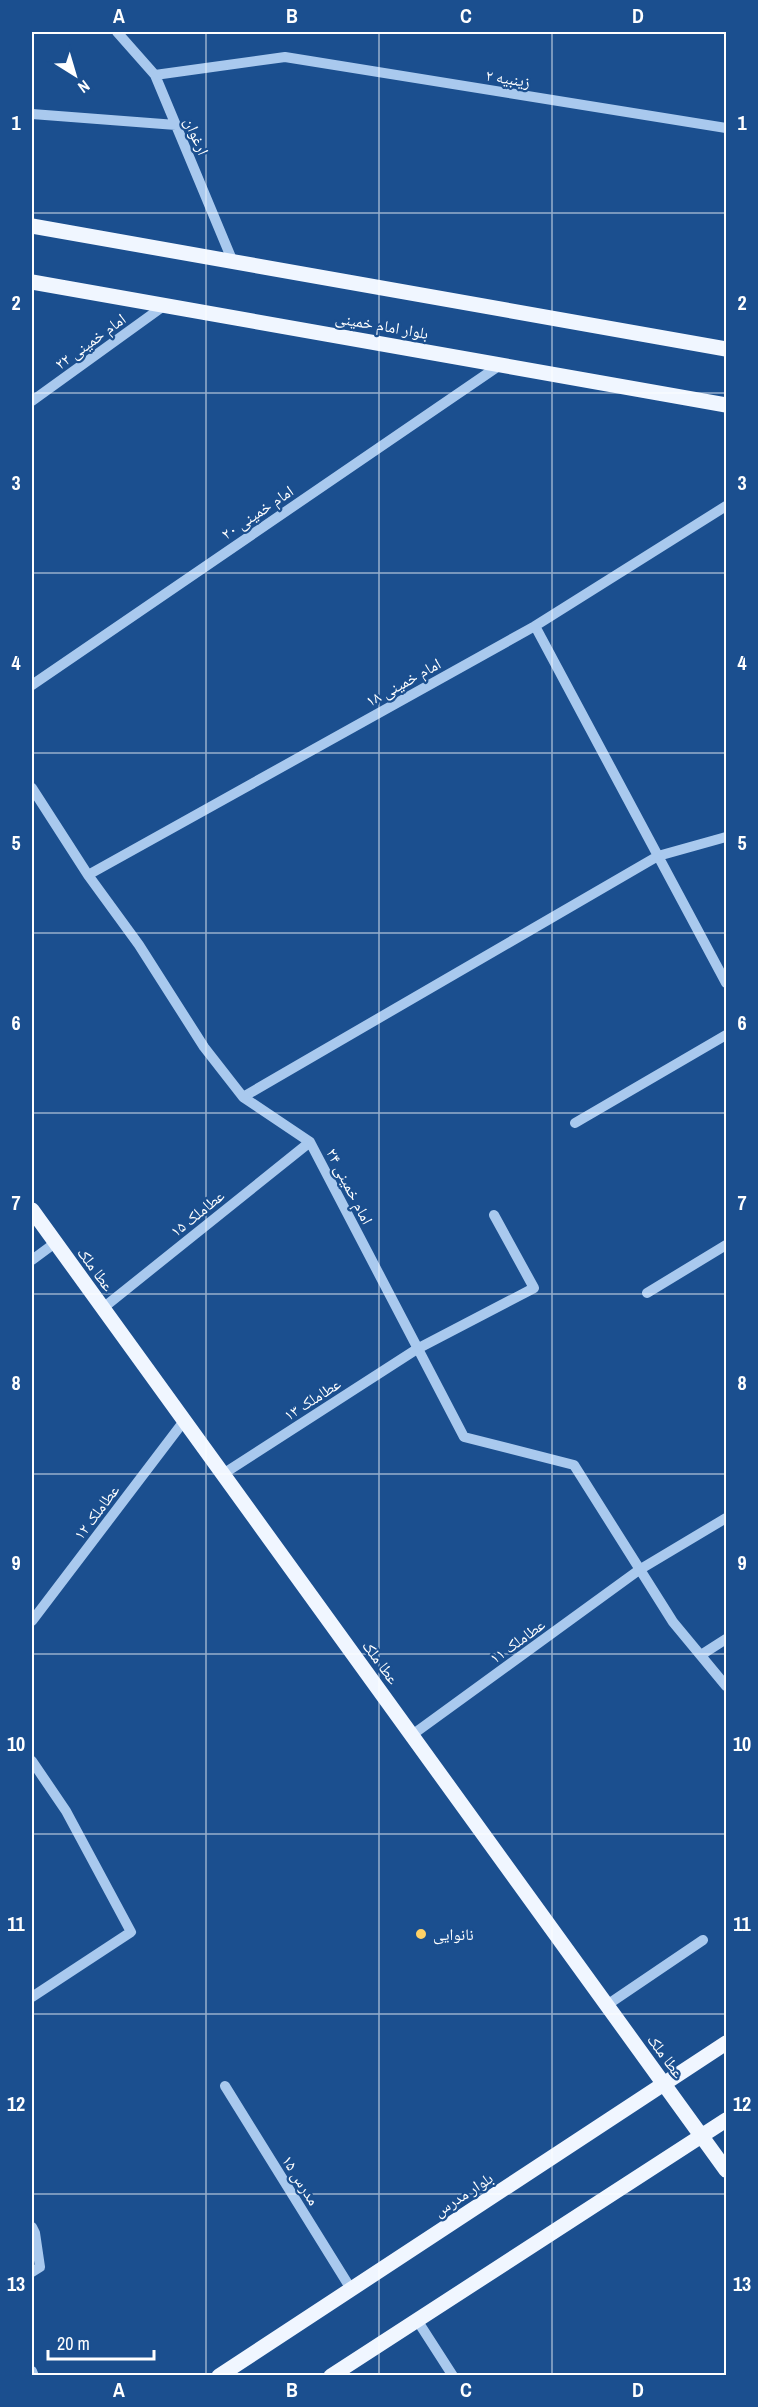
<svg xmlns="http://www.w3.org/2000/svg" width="758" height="2407" font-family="'Archivo Narrow','Noto Naskh Arabic',sans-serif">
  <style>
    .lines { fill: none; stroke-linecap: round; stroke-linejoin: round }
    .minor { stroke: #a9c9ee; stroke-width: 10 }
    .major { stroke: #f0f6ff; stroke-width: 15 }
    .grid { fill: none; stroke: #fff; stroke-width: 1.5; stroke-opacity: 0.55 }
    .poi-dot { fill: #ffd166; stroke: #1b4f8f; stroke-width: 2 }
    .labels { text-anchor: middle; stroke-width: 4.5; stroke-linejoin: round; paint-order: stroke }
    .street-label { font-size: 16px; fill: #fff; stroke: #1b4f8f }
    .poi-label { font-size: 16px; fill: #fff; stroke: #1b4f8f; text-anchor: start }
    .neatline { fill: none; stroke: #fff; stroke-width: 2 }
    .grid-label { font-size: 20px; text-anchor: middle; font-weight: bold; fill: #fff }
  </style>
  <rect width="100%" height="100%" fill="#1b4f8f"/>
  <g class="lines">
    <path class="minor" d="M117 32 155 75 233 262
      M155 75 285 57 726 128
      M32 114 176 125
      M32 401 165 305
      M535 626 726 983
      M32 685 500 365
      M32 788 88 875 139 945 204 1047 243 1097 310 1142 464 1437 574 1465 673 1622 726 1686
      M88 875 535 626 726 506
      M243 1097 658 856 726 837
      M575 1123 726 1035
      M32 1260 55 1243
      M647 1293 726 1245
      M103 1308 310 1142
      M223 1474 417 1349 534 1288 494 1215
      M32 1621 184 1421
      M701 1655 726 1639
      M412 1735 639 1570 726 1518
      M32 1761 66 1811 131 1932 32 1997
      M607 2005 703 1940
      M225 2086 351 2289
      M32 2227 35 2233 40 2267 32 2272
      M417 2320 453 2376
      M32 2371 34 2376"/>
    <path class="major" d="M32 226 726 349
      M32 282 726 405
      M32 1210 726 2170
      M219 2376 726 2043
      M331 2376 726 2120"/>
  </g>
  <path class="grid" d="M206 32V2376M379 32V2376M552 32V2376M32 213H726M32 393H726M32 573H726M32 753H726M32 933H726M32 1113H726M32 1294H726M32 1474H726M32 1654H726M32 1834H726M32 2014H726M32 2194H726"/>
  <circle class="poi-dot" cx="421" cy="1934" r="6"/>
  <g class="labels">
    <g class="street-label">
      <text transform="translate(508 78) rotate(9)" y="6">زینبیه ۲</text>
      <text transform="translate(197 136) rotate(67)" y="6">ارغوان</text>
      <text transform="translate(382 325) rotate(10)" y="6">بلوار امام خمینی</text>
      <text transform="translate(90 341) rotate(-36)" y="6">امام خمینی ۲۲</text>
      <text transform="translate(257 512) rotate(-34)" y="6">امام خمینی ۲۰</text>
      <text transform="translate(403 682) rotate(-29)" y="6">امام خمینی ۱۸</text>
      <text transform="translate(350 1186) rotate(63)" y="6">امام خمینی ۲۴</text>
      <text transform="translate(197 1213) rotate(-39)" y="6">عطاملک ۱۵</text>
      <text transform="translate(96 1269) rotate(54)" y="6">عطا ملک</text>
      <text transform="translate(312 1399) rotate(-33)" y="6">عطاملک ۱۳</text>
      <text transform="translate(96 1512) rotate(-53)" y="6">عطاملک ۱۲</text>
      <text transform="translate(517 1641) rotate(-36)" y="6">عطاملک ۱۱</text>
      <text transform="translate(381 1662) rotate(54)" y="6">عطا ملک</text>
      <text transform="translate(666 2056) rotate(54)" y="6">عطا ملک</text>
      <text transform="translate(301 2180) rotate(58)" y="6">مدرس ۱۵</text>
      <text transform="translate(463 2194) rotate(-33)" y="6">بلوار مدرس</text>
    </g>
    <g class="poi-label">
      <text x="433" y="1940">نانوایی</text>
    </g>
  </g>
  <rect width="758" height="2407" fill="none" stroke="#1b4f8f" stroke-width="66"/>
  <g transform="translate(75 75) rotate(143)" stroke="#1b4f8f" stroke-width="4.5" paint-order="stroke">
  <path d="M0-4.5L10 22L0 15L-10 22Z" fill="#ffffff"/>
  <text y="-9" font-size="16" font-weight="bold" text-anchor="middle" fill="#ffffff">N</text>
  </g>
  <path d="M48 2350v9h106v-9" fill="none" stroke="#ffffff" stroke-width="3"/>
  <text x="57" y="2350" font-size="18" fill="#ffffff" stroke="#1b4f8f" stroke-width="4.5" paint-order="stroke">20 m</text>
  <rect x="33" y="33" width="692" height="2341" class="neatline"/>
  <g class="grid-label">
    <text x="119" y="23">A</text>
    <text x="292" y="23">B</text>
    <text x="466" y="23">C</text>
    <text x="638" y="23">D</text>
    <text x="16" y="130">1</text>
    <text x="742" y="130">1</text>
    <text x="16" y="310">2</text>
    <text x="742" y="310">2</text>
    <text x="16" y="490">3</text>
    <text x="742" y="490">3</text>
    <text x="16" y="670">4</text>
    <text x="742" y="670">4</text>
    <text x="16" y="850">5</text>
    <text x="742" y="850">5</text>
    <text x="16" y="1030">6</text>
    <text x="742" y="1030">6</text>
    <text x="16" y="1210">7</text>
    <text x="742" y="1210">7</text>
    <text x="16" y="1390">8</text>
    <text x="742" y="1390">8</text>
    <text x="16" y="1570">9</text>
    <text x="742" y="1570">9</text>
    <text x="16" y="1751">10</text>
    <text x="742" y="1751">10</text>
    <text x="16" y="1931">11</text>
    <text x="742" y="1931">11</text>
    <text x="16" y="2111">12</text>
    <text x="742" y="2111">12</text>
    <text x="16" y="2291">13</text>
    <text x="742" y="2291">13</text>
    <text x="119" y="2397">A</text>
    <text x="292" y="2397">B</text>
    <text x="466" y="2397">C</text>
    <text x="638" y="2397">D</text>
  </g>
</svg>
